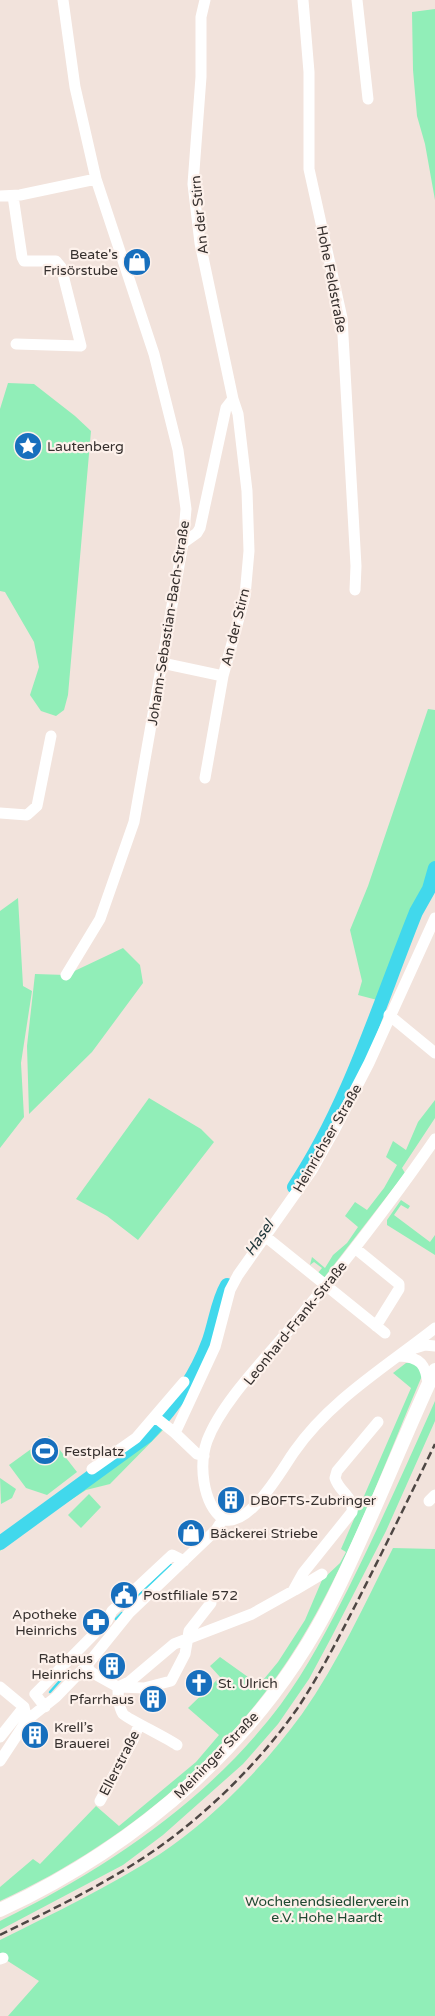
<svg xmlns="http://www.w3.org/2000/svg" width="435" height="2016" font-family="'Varela Round',sans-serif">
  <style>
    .green { fill: #91eeb8 }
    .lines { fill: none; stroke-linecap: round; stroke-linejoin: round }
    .stream { stroke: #41d8ec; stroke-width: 2.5 }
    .river { stroke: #41d8ec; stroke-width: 14 }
    .minor { stroke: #fff; stroke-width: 11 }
    .major { stroke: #fff; stroke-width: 14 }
    .rail { stroke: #4e4744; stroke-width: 2.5; stroke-dasharray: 8 4; stroke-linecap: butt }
    .labels { text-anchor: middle; stroke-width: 4.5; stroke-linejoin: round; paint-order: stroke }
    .street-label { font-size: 14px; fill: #36302e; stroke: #fdf1eb }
    .poi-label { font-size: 14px; fill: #36302e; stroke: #fdf1eb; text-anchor: start }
    .park-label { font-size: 14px; fill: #1f4932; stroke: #fdf1eb }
    .water-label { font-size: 15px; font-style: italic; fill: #1f373b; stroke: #fdf1eb }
  </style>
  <rect width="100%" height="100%" fill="#f2e3dc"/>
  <path class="green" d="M435 9V200L425 144 417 116 413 70 412 12Z
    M8 383 34 384 75 416 91 431 68 695 64 710 56 716 41 711 30 695 39 667 34 642 5 592 0 591V409Z
    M428 709 435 710V868L429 889 416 912 381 1001 358 995 362 981 350 930 368 886Z
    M18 898 23 986 32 991 21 1063 24 1117 0 1148V911Z
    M123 948 140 965 143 983 92 1052 29 1114 27 1046 35 974 66 975Z
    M149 1098 201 1129 214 1142 138 1240 107 1216 76 1199Z
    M435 1100V1118L402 1168 405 1173 323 1279 317 1274 322 1268 314 1262 310 1265 312 1257 325 1268 333 1255 347 1243 358 1227 345 1216 355 1202 367 1210 384 1188 397 1165 386 1157 393 1141 406 1150 418 1122Z
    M401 1200 410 1206 408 1209 401 1205 394 1215 430 1242 435 1235V1255L387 1225V1220Z
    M412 1362 424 1371C385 1462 351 1558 299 1643 229 1757 121 1845 0 1901V1887L33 1859 40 1864 96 1806 119 1826 196 1762 219 1735 188 1708 220 1677 210 1666 220 1657 259 1685 278 1662 305 1620 322 1580 340 1563 346 1552 341 1549 411 1388 393 1373 406 1363Z
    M435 1401V1421L386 1531 331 1638 309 1679 278 1724 243 1764 163 1835 123 1865 0 1930V1921C108 1868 208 1801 281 1704 307 1669 328 1628 348 1589 379 1527 407 1464 435 1401Z
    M156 1422 165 1428 110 1484 86 1490 23 1531 0 1551V1536L109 1462Z
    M49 1436 77 1472 47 1495 26 1488 9 1465Z
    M0 1478 16 1489 12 1498 1 1504Z
    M89 1494 101 1507 81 1528 68 1515Z
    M393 1548 435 1549V2016H8L39 1981 3 1958 0 1959V1940C54 1913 109 1887 160 1854 213 1819 265 1765 302 1714 338 1663 365 1603 393 1548Z"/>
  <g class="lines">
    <path class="stream" d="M136 1598 171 1565
      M116 1619 122 1613
      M50 1692 66 1674"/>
    <path class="river" d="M294 1187C349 1104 379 1004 416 912L429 889 435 868
      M0 1543 147 1436C172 1409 195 1379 208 1343 215 1325 217 1302 227 1285"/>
    <path class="minor" d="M63 0 75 87 96 179 154 354 178 450 186 509 183 543 134 822 100 919 66 975
      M205 0 201 17V77L193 184 200 243 233 399 238 414 247 491 249 551 245 596 223 676 205 778
      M303 0 309 72V169L342 318 356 566 355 590
      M357 0 368 99
      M0 196 20 195 96 179
      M13 196 22 257 24 261H56L61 267 81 346 16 344
      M183 543 197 533 200 528 226 408 233 399
      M162 663 223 676
      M0 813 27 815 37 806 51 736
      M389 1015 435 1053
      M266 1237 385 1333
      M356 1249 399 1284V1289L376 1326
      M412 1349 425 1345 435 1346
      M399 1356C421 1357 426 1365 428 1385
      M155 1417 175 1433
      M204 1456 197 1454 175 1433 215 1347 230 1290 238 1275 312 1170 335 1129 369 1063 435 918
      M92 1469 136 1438 184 1382
      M429 1501 435 1495
      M223 1519C202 1503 199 1464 207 1441 222 1401 267 1357 295 1323 344 1263 391 1203 435 1139
      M223 1519C249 1529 282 1469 294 1452 330 1400 387 1366 435 1328
      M295 1590 322 1574
      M83 1661 91 1672 118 1687C118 1695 118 1706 123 1714 126 1718 167 1738 177 1745
      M0 1687 24 1707 27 1720
      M118 1687 129 1682 174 1644 252 1614 293 1591 303 1573 352 1512C354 1496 339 1492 335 1478L337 1471 378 1422
      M120 1687 144 1688 171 1681 185 1654 189 1631 211 1603
      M45 1707 35 1694 107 1621 112 1611 172 1555 184 1561
      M0 1737 24 1707
      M0 1761 27 1720 56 1697 87 1665 129 1613 216 1530 223 1519
      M100 1801 133 1740 139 1725
      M0 1959 3 1958"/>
    <path class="major" d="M0 1910C140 1845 264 1737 333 1598 370 1524 400 1445 435 1370"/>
    <path class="rail" d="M0 1935C55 1908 112 1881 162 1845 212 1809 261 1760 297 1709 319 1676 338 1639 356 1604 383 1551 409 1498 435 1444"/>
  </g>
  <defs>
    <symbol id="shop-disc" viewBox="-11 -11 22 22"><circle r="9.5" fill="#176fbd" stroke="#fdf1eb"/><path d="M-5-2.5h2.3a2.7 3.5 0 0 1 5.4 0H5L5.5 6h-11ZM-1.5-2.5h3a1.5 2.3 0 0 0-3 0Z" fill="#fff"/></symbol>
    <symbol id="sight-disc" viewBox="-11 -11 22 22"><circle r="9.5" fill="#176fbd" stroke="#fdf1eb"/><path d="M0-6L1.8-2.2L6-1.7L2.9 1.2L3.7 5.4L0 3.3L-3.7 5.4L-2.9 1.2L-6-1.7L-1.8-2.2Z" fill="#fff"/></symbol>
    <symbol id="stadium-disc" viewBox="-11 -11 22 22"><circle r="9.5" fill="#176fbd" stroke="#fdf1eb"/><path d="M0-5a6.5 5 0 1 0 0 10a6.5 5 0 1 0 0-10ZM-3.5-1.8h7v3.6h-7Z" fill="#fff"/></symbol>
    <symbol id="building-disc" viewBox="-11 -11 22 22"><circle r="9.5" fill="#176fbd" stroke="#fdf1eb"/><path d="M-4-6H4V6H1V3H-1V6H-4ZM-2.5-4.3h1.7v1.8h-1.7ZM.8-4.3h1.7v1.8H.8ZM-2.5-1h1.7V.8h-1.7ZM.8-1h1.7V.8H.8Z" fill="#fff"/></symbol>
    <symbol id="civic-disc" viewBox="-11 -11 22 22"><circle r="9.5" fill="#176fbd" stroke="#fdf1eb"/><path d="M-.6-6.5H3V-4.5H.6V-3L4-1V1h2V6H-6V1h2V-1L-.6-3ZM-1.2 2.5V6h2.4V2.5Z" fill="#fff"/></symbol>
    <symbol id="pharmacy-disc" viewBox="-11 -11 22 22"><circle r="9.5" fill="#176fbd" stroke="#fdf1eb"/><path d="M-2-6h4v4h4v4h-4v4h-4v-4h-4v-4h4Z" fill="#fff"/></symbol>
    <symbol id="church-disc" viewBox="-11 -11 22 22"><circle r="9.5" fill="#176fbd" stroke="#fdf1eb"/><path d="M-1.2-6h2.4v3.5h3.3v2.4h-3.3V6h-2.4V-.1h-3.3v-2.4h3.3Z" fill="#fff"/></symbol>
  </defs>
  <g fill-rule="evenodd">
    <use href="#shop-disc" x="121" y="246" width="32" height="32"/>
    <use href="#sight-disc" x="12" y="430" width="32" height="32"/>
    <use href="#stadium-disc" x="29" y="1435" width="32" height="32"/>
    <use href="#building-disc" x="215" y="1484" width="32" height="32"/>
    <use href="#shop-disc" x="175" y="1517" width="32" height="32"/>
    <use href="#civic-disc" x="108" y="1579" width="32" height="32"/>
    <use href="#pharmacy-disc" x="80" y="1606" width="32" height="32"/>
    <use href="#building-disc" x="96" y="1650" width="32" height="32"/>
    <use href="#church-disc" x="183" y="1667" width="32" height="32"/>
    <use href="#building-disc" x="137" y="1683" width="32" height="32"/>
    <use href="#building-disc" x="19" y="1719" width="32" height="32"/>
  </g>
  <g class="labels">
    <g class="street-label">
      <text transform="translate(199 215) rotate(-96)" y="5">An der Stirn</text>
      <text transform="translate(332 279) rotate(79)" y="5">Hohe Feldstraße</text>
      <text transform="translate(168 623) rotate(-81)" y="5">Johann-Sebastian-Bach-Straße</text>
      <text transform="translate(235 627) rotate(-76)" y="5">An der Stirn</text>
      <text transform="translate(327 1138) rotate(-60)" y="5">Heinrichser Straße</text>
      <text transform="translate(295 1323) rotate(-51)" y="5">Leonhard-Frank-Straße</text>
      <text transform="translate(216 1755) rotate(-46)" y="5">Meininger Straße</text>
      <text transform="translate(119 1763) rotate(-63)" y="5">Ellerstraße</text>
    </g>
    <g class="poi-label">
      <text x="118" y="259" text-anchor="end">Beate's<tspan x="118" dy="16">Frisörstube</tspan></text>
      <text x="47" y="451">Lautenberg</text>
      <text x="64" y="1456">Festplatz</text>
      <text x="250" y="1505">DB0FTS-Zubringer</text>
      <text x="210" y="1538">Bäckerei Striebe</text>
      <text x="143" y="1600">Postfiliale 572</text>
      <text x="77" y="1619" text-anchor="end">Apotheke<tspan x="77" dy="16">Heinrichs</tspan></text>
      <text x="93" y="1663" text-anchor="end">Rathaus<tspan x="93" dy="16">Heinrichs</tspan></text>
      <text x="218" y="1688">St. Ulrich</text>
      <text x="134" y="1704" text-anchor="end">Pfarrhaus</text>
      <text x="54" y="1732">Krell’s<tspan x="54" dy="16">Brauerei</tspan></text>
    </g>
    <g class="park-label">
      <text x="327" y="1906">Wochenendsiedlerverein<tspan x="327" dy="16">e.V. Hohe Haardt</tspan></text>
    </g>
    <g class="water-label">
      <text transform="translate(259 1238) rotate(-56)" y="5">Hasel</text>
    </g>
  </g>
</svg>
